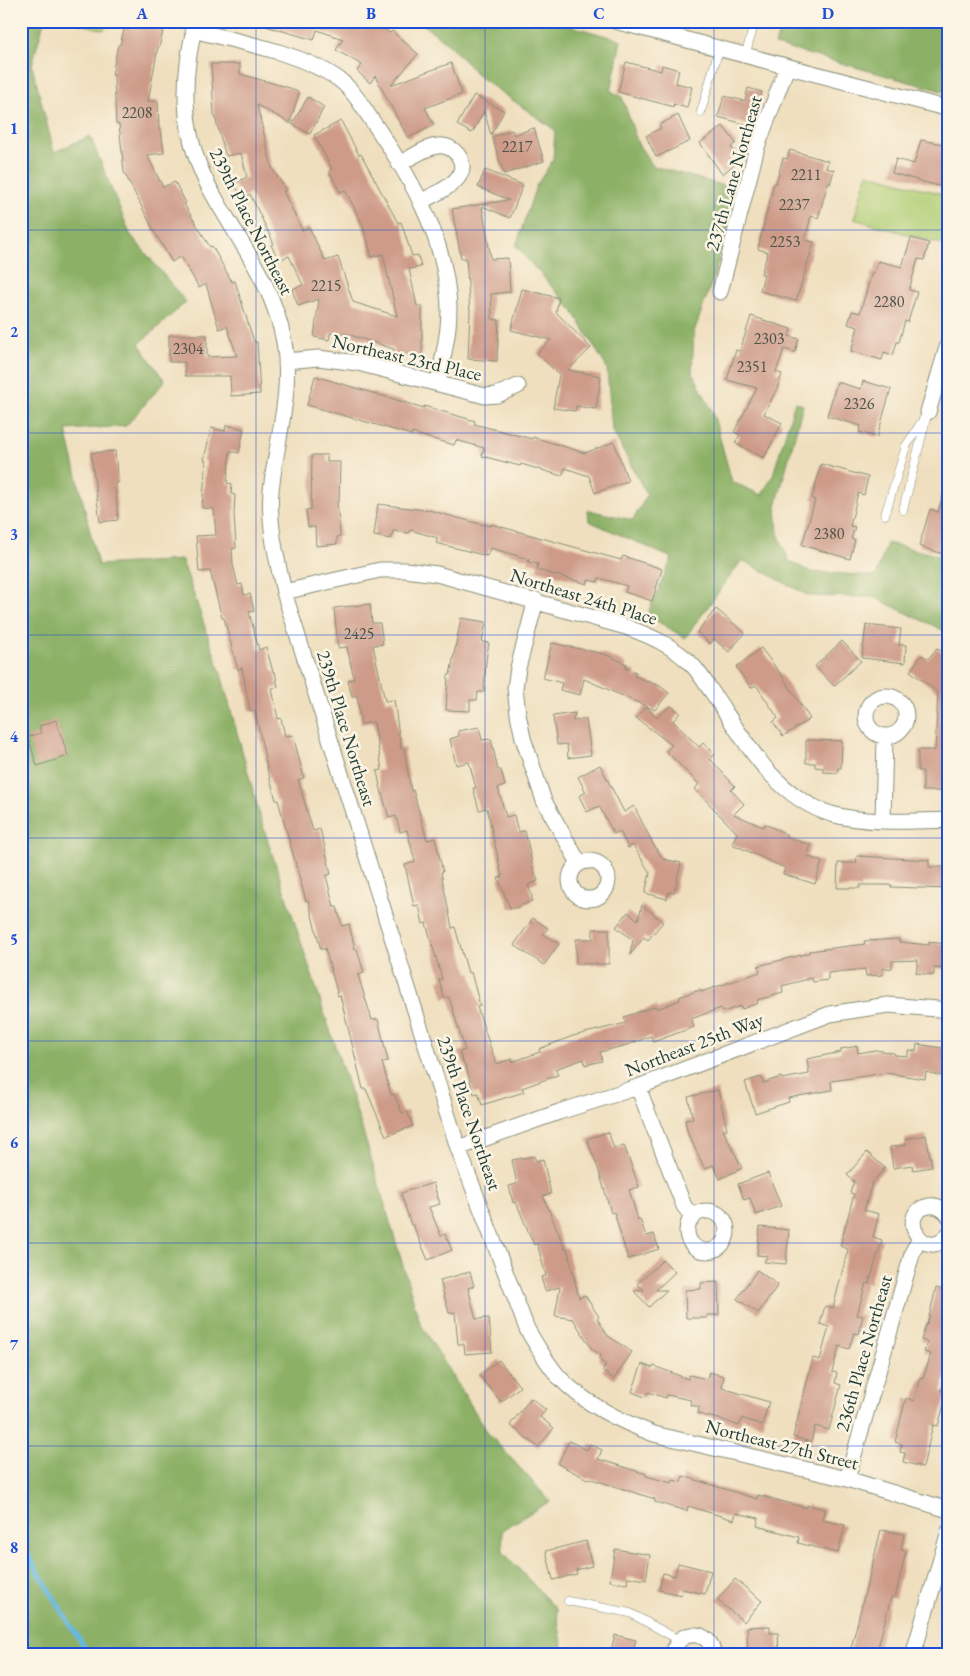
<svg xmlns="http://www.w3.org/2000/svg" width="970" height="1676" font-family="'EB Garamond',serif">
  <style>
    .green { fill: #b0ce75; stroke: #688654 }
    .forest { fill: #8cb166; stroke: #56774d }
    .lines { fill: none; stroke-linecap: round; stroke-linejoin: round }
    .stream { stroke: #64b8e0; stroke-width: 5 }
    .building { fill: #ce9b89 }
    .lane-casing { stroke: #878e79; stroke-width: 9 }
    .street-casing { stroke: #878e79; stroke-width: 17 }
    .lane { stroke: #fff; stroke-width: 8 }
    .street { stroke: #fff; stroke-width: 15 }
    .grid { fill: none; stroke: #1d4ed8; stroke-width: 1; stroke-opacity: 0.55 }
    .labels { text-anchor: middle; stroke-width: 5; stroke-linejoin: round; paint-order: stroke }
    .number-label { font-size: 16px; fill: #4b5449 }
    .street-label { font-size: 19px; fill: #1f3d34; stroke: #fcf5e5 }
    .neatline { fill: none; stroke: #1d4ed8; stroke-width: 2 }
    .grid-label { font-size: 16px; text-anchor: middle; font-weight: bold; fill: #1d4ed8 }
  </style>
  <rect width="100%" height="100%" fill="#fcf5e5"/>
  <filter id="ink" filterUnits="userSpaceOnUse"><feTurbulence type="fractalNoise" baseFrequency=".02" numOctaves="2"/><feDisplacementMap in="SourceGraphic" scale="10" xChannelSelector="R" yChannelSelector="G"/><feConvolveMatrix kernelMatrix="1 2 1 2 8 2 1 2 1" color-interpolation-filters="sRGB"/></filter>
  <filter id="wash" filterUnits="userSpaceOnUse"><feTurbulence type="fractalNoise" baseFrequency=".0096" numOctaves="4" result="noise"/><feDisplacementMap in="SourceGraphic" scale="20" xChannelSelector="R" yChannelSelector="G"/><feGaussianBlur stdDeviation="1.12" result="paint"/><feColorMatrix in="noise" values="0 0 0 0 0 0 0 0 0 0 0 0 0 0 0 0 0 1.4 0 .05"/><feComposite in="paint" operator="in"/></filter>
  <g filter="url(#wash)">
    <rect width="100%" height="100%" fill="#efdfbe"/>
    <path class="green" d="M69 21H106L104 30Z
      M867 173 949 196V246L854 219Z"/>
    <path class="forest" d="M21 21H44L32 65 54 152 90 136 130 234 186 302 139 344 165 381 126 426 66 430 98 565 182 560 221 674 261 820 361 1125 420 1323 488 1433 550 1501 502 1530 503 1552 556 1609 564 1655H21Z
      M419 21H553L621 40 611 91 622 97 638 144 653 166 739 190 712 282 694 332 692 371 713 413 732 482 762 495 773 475 795 402 803 405 776 506 778 533 789 561 811 572 876 576 887 543 949 558V633L873 597 809 596 742 560 685 638 647 615 672 558 589 521 588 510 633 520 647 495 612 430 607 368 573 311 516 246 536 186 553 160 555 130 481 78 448 44Z
      M782 21H949V93L775 45Z"/>
    <g class="lines">
      <path class="stream" d="M21 1544 89 1655"/>
    </g>
    <g id="blocks">
      <path class="building" d="M136 21H166L159 47H158L148 101H158L159 130H161L164 153 147 155 163 187 175 182 186 203 184 204 210 247 212 246 232 282 235 281 254 342H257L260 394 231 396 230 376H185V362H169V335H207V357L237 356 227 326 219 329 206 284 199 288 181 256 172 262 154 231 124 172 119 124H116L114 75H112L118 45H120L125 26 134 28Z
        M262 21H370L390 33 392 31 418 54 391 85 451 63 462 94 425 108 434 125 408 138 375 76 370 83 357 71 362 65 336 50 343 39 317 30 314 40 262 25Z
        M626 62 661 71 662 65 679 70 676 83 692 87 687 108 673 104 674 107 618 92Z
        M211 64H240V74L290 88 299 93 290 123 257 105 272 168 286 190 283 191 302 230 309 227 325 261 338 257 353 302 397 316 383 254 372 257 362 223 345 190 340 192 329 171 332 169 314 135 341 121 359 155 361 154 398 223 401 222 412 256 418 255 421 267 409 269 417 306H422V356H394V349L344 333 343 335 330 333 329 340 314 337 319 299 298 306 292 289 303 285 289 256 279 260 271 245 274 244 250 194 243 198 234 184 247 177 241 153 226 156 214 114Z
        M748 88 762 92 752 126 718 117 724 96 745 101Z
        M474 95 504 111 491 135 484 111 472 133 457 125Z
        M308 97 324 107 310 134 292 124Z
        M678 115 690 141 656 157 646 136 661 128 659 125Z
        M723 126 736 143 731 147 741 160 722 174 700 143Z
        M534 128 544 161 504 174 492 137 512 130 514 135Z
        M921 140 949 145V189L892 173 896 159 914 164Z
        M790 150 828 161 826 168 834 170 830 184 828 183 818 218 811 216 805 240 814 242 796 301 760 291 764 274H761L768 252 758 249 774 183H776L783 158 787 159Z
        M485 170 523 185 510 218 482 206 491 259 508 258 510 292 491 294 492 319 499 320 497 361 468 359 470 312 466 258H461L452 209 509 200 478 187Z
        M911 238 929 243 924 260 918 259 909 290 917 292 908 322 905 321 899 342H897L893 355 884 352 882 360 851 351 858 327 848 324 852 311 860 313 872 272 874 273 878 261 902 267Z
        M522 289 559 298 556 312 591 348 568 370 601 376 596 409 576 406 575 411 553 408 559 375 537 353 551 340 511 330Z
        M751 316 791 329 789 336 799 339 795 352 784 349 776 372 782 374 777 389 764 414 782 423 764 458 735 443 740 435 734 432 757 388 727 380 736 350 740 351Z
        M315 376 424 408V406L475 421 474 424 532 439 533 437 585 453 614 442 628 481 595 493 589 476 565 468 562 476 521 464 520 466 482 456 484 448 456 440 454 445 412 433V435L307 405Z
        M863 381 891 389 877 437 859 432 861 426 827 416 837 382 861 389Z
        M226 425 244 429 239 453 230 451 227 483 232 484 231 494 235 495 234 514 236 548 232 549 233 565 238 585 242 584 244 595 250 594 254 611 249 612 259 650 266 647 273 672H275L278 687 272 688 278 719 281 718 285 736 293 735 304 778 298 780 313 831 320 829 324 844 331 874 326 876 334 907H337L342 926 349 924 355 949H357L364 973 358 975 372 1020 378 1019 388 1061 382 1062 391 1095 394 1094 402 1113 407 1111 413 1126 386 1136 366 1089H363L340 995 338 996 325 948 321 950 308 900 306 901 278 800H276L267 768 255 710 250 711 242 668 238 670 224 618H222L210 571 199 572 196 536 216 535 214 509 202 508 206 461 204 460 211 428 225 431Z
        M115 451 118 483H115L118 520 100 522 91 453Z
        M312 455H327V462H340L339 501H337L340 536 337 537V544L316 546 315 527H308L306 510 311 509Z
        M821 464 868 477 864 495 858 493 852 518 850 526 855 527 851 539 855 540 850 559 802 545 815 500 812 499Z
        M945 488 949 489V556L919 546 930 509 938 512Z
        M378 504 425 510V509L480 524 491 526V524L621 560 623 556 662 569 652 601 625 592 627 586 599 578 598 582 588 580 587 584 563 577 537 570 538 564 528 562 529 559 490 548 487 556 436 543 438 538 410 530 409 533 393 531 391 539 374 536Z
        M370 604 372 623H380L383 644 373 645 385 701 394 700 401 749 404 748 411 791 413 790 427 840 435 838 443 872H441L452 928 455 927 468 973 471 972 480 1006 477 1007 496 1064 512 1059V1062L540 1052 539 1049 573 1036 626 1023 624 1017 656 1006 657 1009 680 1000 679 997 700 990 701 992 760 972 758 966 809 953V951L865 944 864 941 899 939V942L929 945V942L949 944V969L934 968V975L916 973 918 960 892 961V968L882 969 883 975 866 976 865 969 828 973V980L813 982 812 978 782 986 783 993 757 1000 758 1003 742 1009 741 1006 723 1012 721 1008 691 1019 694 1027 653 1042 651 1036 627 1045 600 1052 602 1061 585 1065 584 1059 555 1069 558 1075 522 1088 524 1092 482 1105 478 1093 474 1094 465 1064H464L459 1052 465 1050 449 997 444 998 439 980 442 979 426 923 423 924 419 905 414 906 405 865 415 862 407 830 400 832 396 816 389 818 380 786 377 771 382 770 374 722 361 724 357 696 352 697 348 680 354 679 347 647 338 648 334 608Z
        M716 609 745 633 729 652 714 639 710 644 697 632Z
        M461 618 486 622 482 642 489 643 486 660 484 692H478L477 700H470V711L446 710 448 675H450Z
        M866 625 901 629 899 645H906L905 663 862 658Z
        M842 641 861 661 834 686 815 666Z
        M552 643 604 654 627 664 625 668 636 672 634 676 660 686 669 693 655 710 584 679 580 695 560 690 562 683 543 678Z
        M761 648 783 677 810 719 783 736 773 722 778 718 756 685 751 688 736 667Z
        M937 648 949 657V791H923V771H918V750H935L938 692 910 671 922 655 928 659Z
        M646 706 656 717 671 706 680 713 673 721 699 747 703 743 715 754 710 759 735 786 731 790 744 804 734 814 763 827 765 824 786 834 785 837 811 845 807 856 822 862 815 884 783 874 785 868 732 844 737 833 695 789 699 784 666 751 672 745 636 718Z
        M575 713 573 721 586 719 591 755 568 758 567 744 557 745 553 716Z
        M56 720 68 756 37 766 28 737 41 733 39 726Z
        M479 727 482 740 491 739 498 770H501L505 786 498 788 506 817 514 815 518 832 525 831 533 868 538 881 528 885 532 896V901L516 908H510L498 878 502 877 487 808 479 810 473 788H476L469 762 456 765 450 739 459 736 458 731Z
        M806 740 842 741 841 768H838V773L823 772V768L815 767V763H806Z
        M600 765 624 812 634 806 653 844 663 859 681 863 674 893 669 892 667 899 645 893 650 873 633 845 628 848 620 831 614 834 599 806 587 812 579 796 586 792 578 777Z
        M857 856 929 860V867H949V889L891 887 892 885H860V888H837L838 863H856Z
        M642 905 663 922 648 940 644 937 630 955 633 940 616 927 628 912 638 920Z
        M533 918 548 928 543 934 559 944 544 965 514 945Z
        M593 929H609V964H576V939H593Z
        M917 1044 949 1049V1078L926 1072 925 1079 886 1073 831 1081 832 1090 788 1098 789 1102 755 1113 745 1082 761 1077 763 1083 781 1077 782 1079 809 1074 807 1059 841 1052V1049L857 1046 858 1053 876 1050 894 1053 895 1055 908 1056V1050L916 1051Z
        M718 1090 727 1129 723 1130 742 1168 720 1179 713 1165 705 1169 688 1134 685 1120 693 1119 688 1097Z
        M608 1132 614 1148 624 1145 639 1187 629 1190 638 1220 640 1219 646 1236 654 1234 659 1249 628 1259 614 1212 611 1213 599 1171 587 1139Z
        M926 1135 932 1167 913 1170 912 1165 893 1168 890 1147 906 1145 905 1139Z
        M867 1152 885 1168 872 1183 864 1210 879 1214 873 1237 882 1240 869 1284 866 1283 857 1315 863 1316 858 1334 854 1333 849 1349 839 1346 832 1372 837 1373 835 1383 841 1385 829 1430 815 1426 811 1442 793 1437 813 1358 820 1360 829 1327 820 1324 825 1306 833 1308 848 1249 840 1246 854 1194 850 1193 854 1181 847 1175Z
        M534 1156 536 1161 543 1159 551 1194 543 1196 565 1249 567 1248 579 1298 585 1295 599 1317 597 1318 608 1336 632 1352 614 1379 602 1371 606 1365 598 1359 601 1355 592 1349 573 1319 555 1316 560 1287 545 1291 541 1277 546 1276 537 1243 534 1245 516 1202 513 1203 509 1186 517 1184 512 1160Z
        M768 1173 781 1206 756 1215 750 1198 744 1200 738 1184Z
        M433 1183 440 1204 429 1207 441 1236 445 1234 452 1250 428 1260 413 1225H411L401 1193Z
        M760 1227 789 1230 786 1264 764 1262 768 1256 757 1255Z
        M663 1260 675 1272 656 1290H667L649 1307 634 1291 644 1290 637 1284Z
        M757 1270 778 1285 758 1313 737 1299Z
        M470 1272 474 1286 468 1288 476 1319 489 1318 492 1352 465 1354 464 1344H458L455 1312 449 1313 440 1280Z
        M718 1282 719 1315H707V1318H686L685 1290 701 1289V1283Z
        M936 1288 949 1291V1367L941 1391 947 1393 938 1426 933 1425 923 1467 903 1462 905 1453 900 1452 902 1444 895 1442 906 1398 914 1401 921 1378 923 1379 931 1354 924 1352 927 1342 921 1340 926 1324 927 1325Z
        M499 1360 520 1387 501 1402 479 1375Z
        M642 1364 653 1368 654 1366 688 1379 689 1375 707 1379 709 1372 724 1376 722 1388 769 1402 762 1425 742 1418 739 1426 723 1420 698 1414 699 1407 690 1405 691 1400 667 1395 666 1398 648 1392 645 1397 632 1392Z
        M531 1398 546 1410 540 1417 554 1428 538 1447 510 1425Z
        M569 1441 587 1450 590 1444 602 1450 598 1459 646 1474V1476L672 1483 673 1480 681 1482 683 1476 757 1499 758 1495 807 1508V1505L825 1509 822 1520 845 1525 838 1553 798 1543 799 1537 757 1526 759 1518 736 1513 734 1520 688 1506 687 1511 655 1502V1499L588 1478 587 1479 558 1464Z
        M881 1530 904 1534 901 1550 906 1551 895 1598 891 1597 876 1655H860L850 1652Z
        M586 1541 592 1566 576 1570 577 1574 553 1580 546 1551Z
        M615 1549 650 1555 646 1580 628 1577 627 1584 610 1581Z
        M678 1563 711 1571 705 1594 682 1589 681 1595 659 1590 663 1573 675 1576Z
        M735 1579 762 1601 744 1622 717 1600Z
        M770 1626V1633H778L779 1655H748L747 1627Z
        M615 1635 636 1640 632 1655H610Z"/>
    </g>
  </g>
  <g filter="url(#ink)">
    <use href="#blocks" fill-opacity="0" stroke="#878e79" stroke-width="1"/>
    <g class="lines">
      <defs>
        <path id="lane" d="M745 56 755 21
          M701 112 719 49
          M903 510 926 419
          M885 515 906 446 928 412
          M568 1601 630 1613 679 1640"/>
        <path id="street" d="M196 21C180 83 181 140 214 196 241 244 274 286 284 342 293 392 276 441 271 491 268 525 277 559 284 592L458 1148 527 1329C537 1346 546 1362 559 1377 584 1404 620 1421 654 1434L847 1479 949 1510
          M615 21 949 109
          M193 30C239 42 298 52 337 78 353 89 362 106 373 122 408 173 442 231 448 294 452 324 443 355 438 384
          M399 164C411 158 425 147 438 146 446 145 453 149 458 155 474 180 436 193 420 202
          M720 292 757 147 787 67
          M286 361 318 358 358 363 485 396 497 395 518 386
          M928 412 949 341
          M284 592 380 570H405L437 574 626 627C651 636 676 647 694 667 701 675 706 684 712 692 744 739 773 796 831 814 866 824 913 821 949 820
          M536 600 518 668 515 688 518 714 523 738 544 801 579 863
          M866 716a20 20 0 1 1 40 0a20 20 0 1 1-40 0Z
          M883 820 885 737
          M570 880a19 19 0 1 1 38 0a19 19 0 1 1-38 0Z
          M638 1087 684 1206 693 1218
          M458 1148 559 1112 638 1087 830 1014 888 1005 949 1010
          M687 1231a20 20 0 1 1 40 0a20 20 0 1 1-40 0Z
          M949 1216C944 1209 937 1205 929 1206 893 1213 927 1267 949 1233
          M847 1479 913 1251 920 1239
          M674 1655C674 1628 713 1628 713 1655
          M913 1655 949 1531"/>
      </defs>
      <use href="#lane" class="lane-casing"/>
      <use href="#street" class="street-casing"/>
      <use href="#lane" class="lane"/>
      <use href="#street" class="street"/>
    </g>
  </g>
  <path class="grid" d="M256 21V1655M485 21V1655M714 21V1655M21 230H949M21 433H949M21 635H949M21 838H949M21 1041H949M21 1243H949M21 1446H949"/>
  <g class="labels">
    <g class="number-label">
      <text x="137" y="118">2208</text>
      <text x="517" y="152">2217</text>
      <text x="806" y="180">2211</text>
      <text x="794" y="210">2237</text>
      <text x="785" y="247">2253</text>
      <text x="326" y="291">2215</text>
      <text x="889" y="307">2280</text>
      <text x="769" y="344">2303</text>
      <text x="188" y="354">2304</text>
      <text x="752" y="372">2351</text>
      <text x="859" y="409">2326</text>
      <text x="829" y="539">2380</text>
      <text x="359" y="639">2425</text>
    </g>
    <g class="street-label">
      <text transform="translate(733 173) rotate(-74)" y="7">237th Lane Northeast</text>
      <text transform="translate(252 221) rotate(63)" y="7">239th Place Northeast</text>
      <text transform="translate(407 357) rotate(13)" y="7">Northeast 23rd Place</text>
      <text transform="translate(584 596) rotate(17)" y="7">Northeast 24th Place</text>
      <text transform="translate(347 728) rotate(73)" y="7">239th Place Northeast</text>
      <text transform="translate(694 1044) rotate(-21)" y="7">Northeast 25th Way</text>
      <text transform="translate(470 1113) rotate(71)" y="7">239th Place Northeast</text>
      <text transform="translate(863 1353) rotate(-74)" y="7">236th Place Northeast</text>
      <text transform="translate(782 1444) rotate(14)" y="7">Northeast 27th Street</text>
    </g>
  </g>
  <rect width="970" height="1676" fill="none" stroke="#fcf5e5" stroke-width="55"/>
  <rect x="28" y="28" width="914" height="1620" class="neatline"/>
  <g class="grid-label">
    <text x="142" y="19">A</text>
    <text x="371" y="19">B</text>
    <text x="599" y="19">C</text>
    <text x="828" y="19">D</text>
    <text x="14" y="134">1</text>
    <text x="14" y="337">2</text>
    <text x="14" y="540">3</text>
    <text x="14" y="742">4</text>
    <text x="14" y="945">5</text>
    <text x="14" y="1148">6</text>
    <text x="14" y="1350">7</text>
    <text x="14" y="1553">8</text>
  </g>
</svg>
